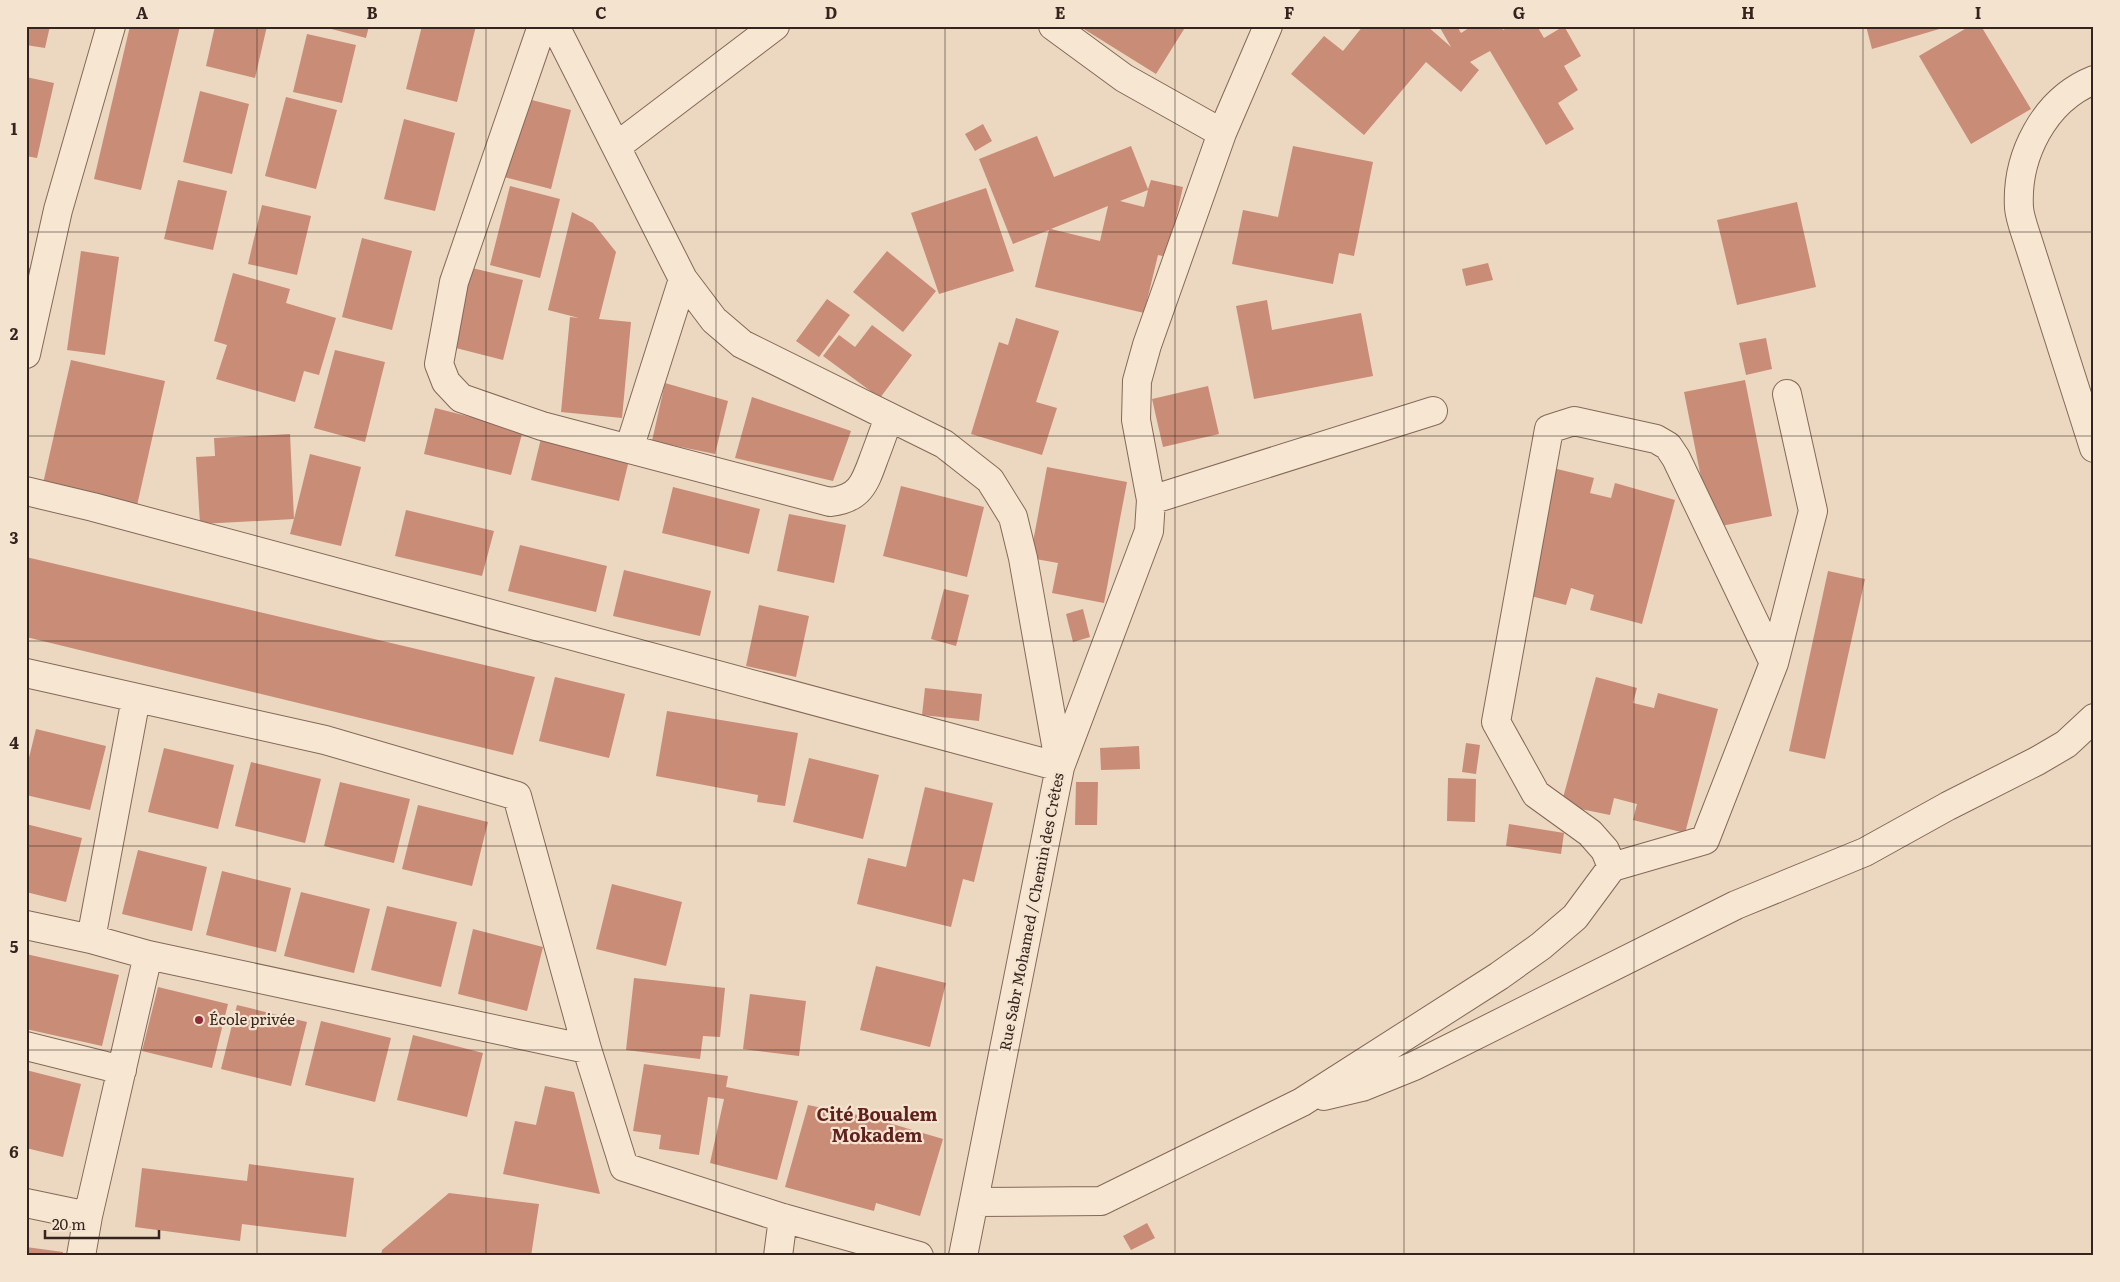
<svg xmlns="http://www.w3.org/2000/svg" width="2120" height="1282" font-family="Literata,serif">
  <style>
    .building { fill: #c98c77; fill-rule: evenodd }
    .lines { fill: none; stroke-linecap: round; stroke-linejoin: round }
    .minor-casing { stroke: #846959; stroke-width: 30 }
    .minor { stroke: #f7e6d2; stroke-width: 28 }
    .grid { fill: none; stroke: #34241d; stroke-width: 1; stroke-opacity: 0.55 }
    .poi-dot { fill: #902b3c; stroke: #f4e3cf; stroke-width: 2 }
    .labels { text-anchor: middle; stroke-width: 4.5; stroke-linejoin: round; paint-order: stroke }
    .street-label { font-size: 15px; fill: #34241d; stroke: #f4e3cf }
    .poi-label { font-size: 15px; fill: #34241d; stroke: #f4e3cf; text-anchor: start }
    .quarter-label { font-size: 18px; font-weight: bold; fill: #5f211e; stroke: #f4e3cf }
    .neatline { fill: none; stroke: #34241d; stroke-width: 2 }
    .grid-label { font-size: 16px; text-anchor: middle; font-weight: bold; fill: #34241d }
  </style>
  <rect width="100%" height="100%" fill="#ecd7c0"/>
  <path class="building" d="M26 26H50L45 48 26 45Z
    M130 26H180L141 190 94 179Z
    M215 26H267L255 78 206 66Z
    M320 26H369L366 38Z
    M422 26H476L457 102 406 89Z
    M1079 26H1186L1156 74Z
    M1363 26H1427L1451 47 1439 26H1457L1461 33 1472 26H1501L1503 30 1510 26H1537L1544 38 1564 26 1581 56 1564 66 1578 90 1558 103 1574 129 1546 145 1490 51 1470 62 1479 70 1461 92 1426 62 1364 135 1291 74 1324 36 1343 51Z
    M1866 26H1946V27L1872 49Z
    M1970 26H1981L2031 109 1971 144 1919 56Z
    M307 34 356 45 342 103 293 92Z
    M26 77 54 83 37 158 26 156Z
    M200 91 249 104 232 174 183 162Z
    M286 97 337 110 316 189 265 176Z
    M520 97 571 110 551 189 500 176Z
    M404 119 455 133 435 211 384 199Z
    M983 124 992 141 975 151 965 134Z
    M1037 136 1054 177 1131 146 1148 189 1151 180 1183 187 1167 257 1158 255 1144 313 1035 287 1049 230 1013 244 979 159ZM1148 190 1144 207 1120 201ZM1108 206 1100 241 1051 229Z
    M1293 146 1373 162 1354 256 1339 253 1333 284 1232 264 1243 210 1278 217Z
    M178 180 227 191 213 250 164 239Z
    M510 186 560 199 540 278 490 265Z
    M986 188 1014 271 939 294 911 213Z
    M1797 202 1816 287 1737 305 1717 220Z
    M262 205 311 216 297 275 248 264Z
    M572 212 593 223 616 252 599 319 631 322 622 418 561 412 570 317 579 318 548 310Z
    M362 238 412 251 392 330 342 317Z
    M81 251 119 257 105 355 67 350Z
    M887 251 936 291 903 332 853 292Z
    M1488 263 1493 280 1466 286 1462 269Z
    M26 267 33 269 26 292Z
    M472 268 523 280 503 360 452 347Z
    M233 273 290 289 286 303 336 318 319 375 304 371 295 402 216 379 227 345 214 341Z
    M827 299 850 315 819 357 796 341Z
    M1267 300 1272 330 1361 313 1373 376 1254 399 1236 306Z
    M1016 318 1059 331 1036 402 1057 408 1042 455 971 434 999 342 1008 345Z
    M872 325 912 355 880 398 823 356 839 335 855 347Z
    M1766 338 1772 369 1746 375 1739 343Z
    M335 350 385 362 365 442 314 428Z
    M71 360 165 381 136 510 42 488Z
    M1745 380 1772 516 1711 528 1684 392Z
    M665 383 728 401 715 454 652 441Z
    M1208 386 1219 434 1163 447 1152 399Z
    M752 397 851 431 833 481 735 458Z
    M435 408 523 430 511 475 424 454Z
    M290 434 294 519 310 454 361 467 341 546 290 534 294 519 200 524 196 457 215 456 214 438Z
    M542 434 630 456 619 501 531 480Z
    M1047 467 1127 482 1104 603 1052 593 1058 563 1030 558Z
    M1553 468 1594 478 1590 493 1611 498 1615 483 1675 500 1642 624 1590 610 1594 595 1571 588 1566 605 1519 593Z
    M901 486 984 507 967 577 883 556Z
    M673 487 760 509 749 554 662 533Z
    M406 510 494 531 482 576 395 556Z
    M789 514 846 525 834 583 777 571Z
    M520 545 607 566 596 612 508 591Z
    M26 557 535 677 513 755 26 637Z
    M624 570 711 591 700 636 613 616Z
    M1828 571 1865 579 1825 759 1789 751Z
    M944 589 969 595 956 646 931 639Z
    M759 605 809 616 796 677 746 666Z
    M1083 609 1090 637 1073 642 1066 614Z
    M555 677 625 694 609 758 539 741Z
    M1596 677 1637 688 1633 703 1654 708 1658 693 1718 709 1685 833 1633 820 1637 804 1614 798 1610 815 1561 805Z
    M925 688 982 694 979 721 922 715Z
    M667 711 798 733 785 806 757 802 758 795 656 776Z
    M36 729 106 746 90 810 26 795V770Z
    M1466 743 1480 745 1476 774 1462 772Z
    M1139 746 1140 769 1101 770 1100 748Z
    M164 748 234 765 218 829 148 812Z
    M809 758 879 775 863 839 793 822Z
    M251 762 321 779 305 843 235 826Z
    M1448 778 1476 779 1475 822 1447 821Z
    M340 782 410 799 394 863 324 846Z
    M1076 782H1098L1097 825H1075Z
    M925 787 993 803 974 882 963 879 951 927 857 904 868 858 906 867Z
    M418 805 488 822 472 886 402 869Z
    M26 824 82 838 66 902 26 892Z
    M1509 824 1564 833 1561 854 1506 846Z
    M138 850 207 867 192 931 122 914Z
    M222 871 291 888 276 952 206 935Z
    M612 884 682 902 666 966 596 949Z
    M301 892 370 909 354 973 284 956Z
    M387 906 457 922 441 987 371 970Z
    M473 929 543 947 527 1011 458 994Z
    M26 954 119 975 102 1046 26 1029Z
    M876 966 946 983 930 1047 860 1030Z
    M634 978 725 988 720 1037 703 1036 700 1059 626 1050Z
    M158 987 228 1004 212 1068 142 1051Z
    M750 994 806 1001 799 1056 743 1049Z
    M237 1005 307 1022 291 1086 221 1069Z
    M321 1021 391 1038 375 1102 305 1085Z
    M413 1035 483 1053 467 1117 397 1100Z
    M644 1064 728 1076 726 1087 798 1101 777 1180 710 1163 724 1099 708 1097 699 1155 659 1149 661 1135 633 1131Z
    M26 1070 81 1084 63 1157 26 1148Z
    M545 1086 574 1092 600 1194 503 1174 515 1121 536 1125Z
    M808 1105 872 1118 943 1139 920 1216 876 1203 874 1211 785 1187Z
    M249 1164 354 1178 346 1237 242 1224 240 1241 135 1227 142 1168 247 1181Z
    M449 1193 539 1204 531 1256H381L382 1250Z
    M1147 1223 1155 1238 1131 1250 1123 1236Z
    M26 1247 63 1252 62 1256H26Z"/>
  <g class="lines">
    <defs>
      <path id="minor" d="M542 26 454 282 439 364 446 382 461 398 542 426 830 502C860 499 865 483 874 458 879 445 884 431 889 417
        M555 26 683 279 714 320 742 344 944 444 990 480 1013 517 1023 558 1060 767 963 1256
        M1053 26 1124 78 1222 133
        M2094 80C2044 100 2016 156 2019 208 2020 218 2024 229 2027 238L2094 448
        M617 146 775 26
        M26 354 58 210 111 26
        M629 449 683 279
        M26 491 93 507 1060 767 1149 531 1151 500 1136 420 1137 381 1147 345 1222 133 1268 26
        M1151 500 1433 411
        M26 673 325 740 517 796 587 1049 624 1167 783 1218 919 1256
        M1612 867 1705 840 1774 663 1813 511 1787 394
        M26 925 91 939 148 955 587 1049
        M91 939 136 698
        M26 1046 122 1070
        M1324 1096 1362 1087 1414 1066 1736 905 1865 852 1948 806 2037 761 2066 744 2094 718
        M974 1202 1101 1201 1302 1102 1499 976 1541 946 1575 917 1612 867 1605 850 1590 833 1536 794 1496 722 1549 429 1574 421 1656 439 1668 446 1676 458 1774 663
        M26 1203 88 1216
        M81 1256 88 1216 148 955
        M778 1256 783 1218"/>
    </defs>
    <use href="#minor" class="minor-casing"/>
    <use href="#minor" class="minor"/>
  </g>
  <path class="grid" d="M257 26V1256M486 26V1256M716 26V1256M945 26V1256M1175 26V1256M1404 26V1256M1634 26V1256M1863 26V1256M26 232H2094M26 436H2094M26 641H2094M26 846H2094M26 1050H2094"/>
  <circle class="poi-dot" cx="199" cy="1020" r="5"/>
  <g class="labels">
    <g class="street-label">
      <text transform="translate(1032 912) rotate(-79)" y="5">Rue Sabr Mohamed / Chemin des Crêtes</text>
    </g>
    <g class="poi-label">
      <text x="209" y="1025">École privée</text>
    </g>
    <g class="quarter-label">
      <text x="877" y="1121">Cité Boualem<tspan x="877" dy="21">Mokadem</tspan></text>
    </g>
  </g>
  <rect width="2120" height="1282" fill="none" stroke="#f4e3cf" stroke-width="55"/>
  <path d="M45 1230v8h114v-8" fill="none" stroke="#34241d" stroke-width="2.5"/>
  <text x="52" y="1230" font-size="15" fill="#34241d" stroke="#f4e3cf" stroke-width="4" paint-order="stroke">20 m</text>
  <rect x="28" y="28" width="2064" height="1226" class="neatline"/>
  <g class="grid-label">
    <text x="142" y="19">A</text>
    <text x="372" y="19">B</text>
    <text x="601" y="19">C</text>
    <text x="831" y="19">D</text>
    <text x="1060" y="19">E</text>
    <text x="1289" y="19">F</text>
    <text x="1519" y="19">G</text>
    <text x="1748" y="19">H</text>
    <text x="1978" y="19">I</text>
    <text x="14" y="135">1</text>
    <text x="14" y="340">2</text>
    <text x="14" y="544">3</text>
    <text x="14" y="749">4</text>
    <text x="14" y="953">5</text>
    <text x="14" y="1158">6</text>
  </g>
</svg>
